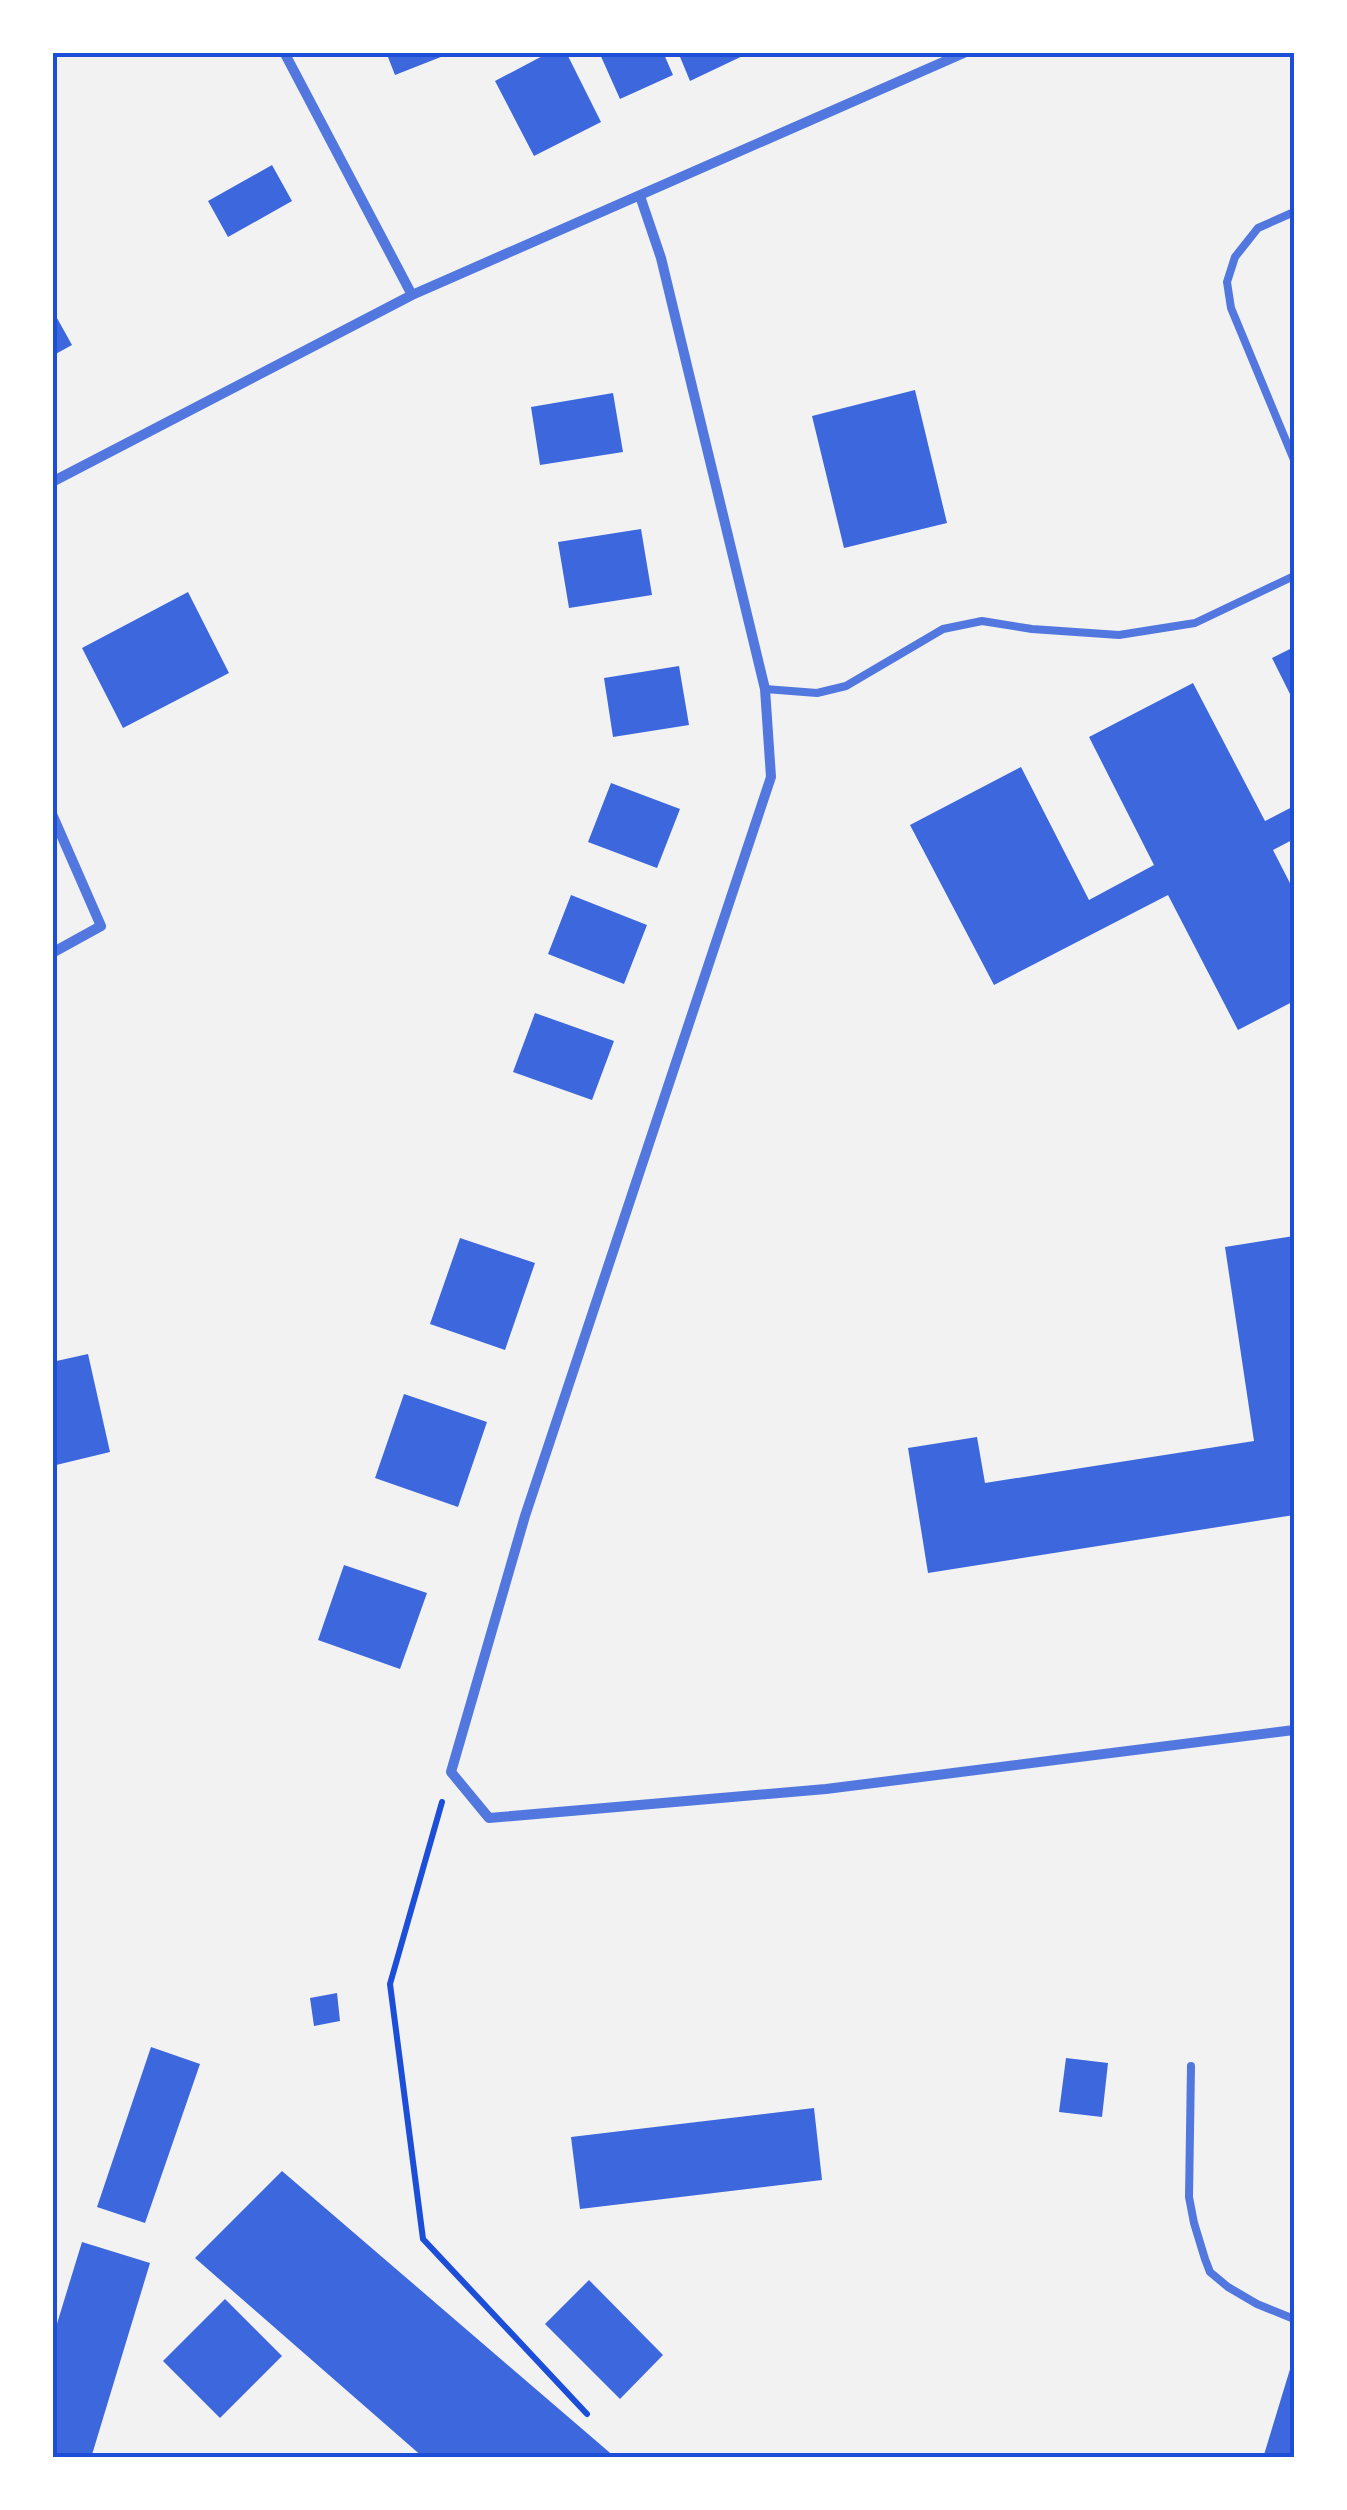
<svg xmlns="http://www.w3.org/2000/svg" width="1347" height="2510" font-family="'Varela Round',sans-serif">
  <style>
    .building { fill: #3d67dc }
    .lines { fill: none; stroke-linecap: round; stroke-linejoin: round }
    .path { stroke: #1d4ed8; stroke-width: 6 }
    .service { stroke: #5277de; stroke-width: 8 }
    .minor { stroke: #5277de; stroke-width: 10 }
    .neatline { fill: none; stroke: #1d4ed8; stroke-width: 4 }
  </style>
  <rect width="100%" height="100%" fill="#f2f2f2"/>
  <path class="building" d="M386 52H451V53L395 75Z
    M550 52H566L601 122 534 156 495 81Z
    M599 52H663L673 75 620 99Z
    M678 52H751L690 81Z
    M272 165 292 201 228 237 208 201Z
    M52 309 72 345 52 356Z
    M915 390 947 523 844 548 812 416Z
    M613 393 623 452 540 465 531 407Z
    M641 529 652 595 569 608 558 542Z
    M188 592 229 673 123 728 82 648Z
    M1294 647V702L1272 658Z
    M679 666 689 725 613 737 604 678Z
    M1193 683 1265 821 1294 806V839L1273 850 1294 891V1001L1238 1030 1168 895 994 985 910 825 1021 767 1089 900 1154 865 1089 737Z
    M611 783 680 809 657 868 588 842Z
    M571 895 647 925 624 984 548 954Z
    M535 1013 614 1041 592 1100 513 1072Z
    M1294 1236V1515L928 1573 908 1448 977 1437 985 1483 1254 1441 1225 1247Z
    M460 1238 535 1263 505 1350 430 1324Z
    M88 1354 110 1452 52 1466V1362Z
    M404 1394 487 1422 458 1507 375 1478Z
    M344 1565 427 1593 400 1669 318 1640Z
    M337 1993 340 2021 314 2026 310 1998Z
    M151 2047 200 2064 145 2223 97 2207Z
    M1066 2058 1108 2063 1102 2117 1059 2112Z
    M814 2108 822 2180 580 2209 571 2137Z
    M282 2171 616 2458H424L195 2258Z
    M82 2242 150 2263 91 2458H52V2340Z
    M589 2280 663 2355 620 2399 545 2324Z
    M225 2299 282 2356 220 2418 163 2361Z
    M1294 2356V2458H1263Z"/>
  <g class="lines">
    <path class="path" d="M442 1802 390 1984 423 2239 587 2414"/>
    <path class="service" d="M1294 212 1258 228 1235 257 1227 282 1231 308 1294 460
      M765 689 817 693 846 686 943 629 982 621 1032 629 1119 635 1195 623 1294 576
      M1191 2066 1189 2197 1194 2223 1205 2259 1210 2272 1228 2287 1257 2304 1294 2319"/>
    <path class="minor" d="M284 52 412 295
      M640 196 661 258 765 689 771 777 525 1516 451 1772 489 1818 826 1789 1294 1730
      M52 482 412 295 966 52
      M52 814 101 926 52 953"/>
  </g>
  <rect width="1347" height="2510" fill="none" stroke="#ffffff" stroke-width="110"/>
  <rect x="55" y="55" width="1237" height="2400" class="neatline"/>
</svg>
